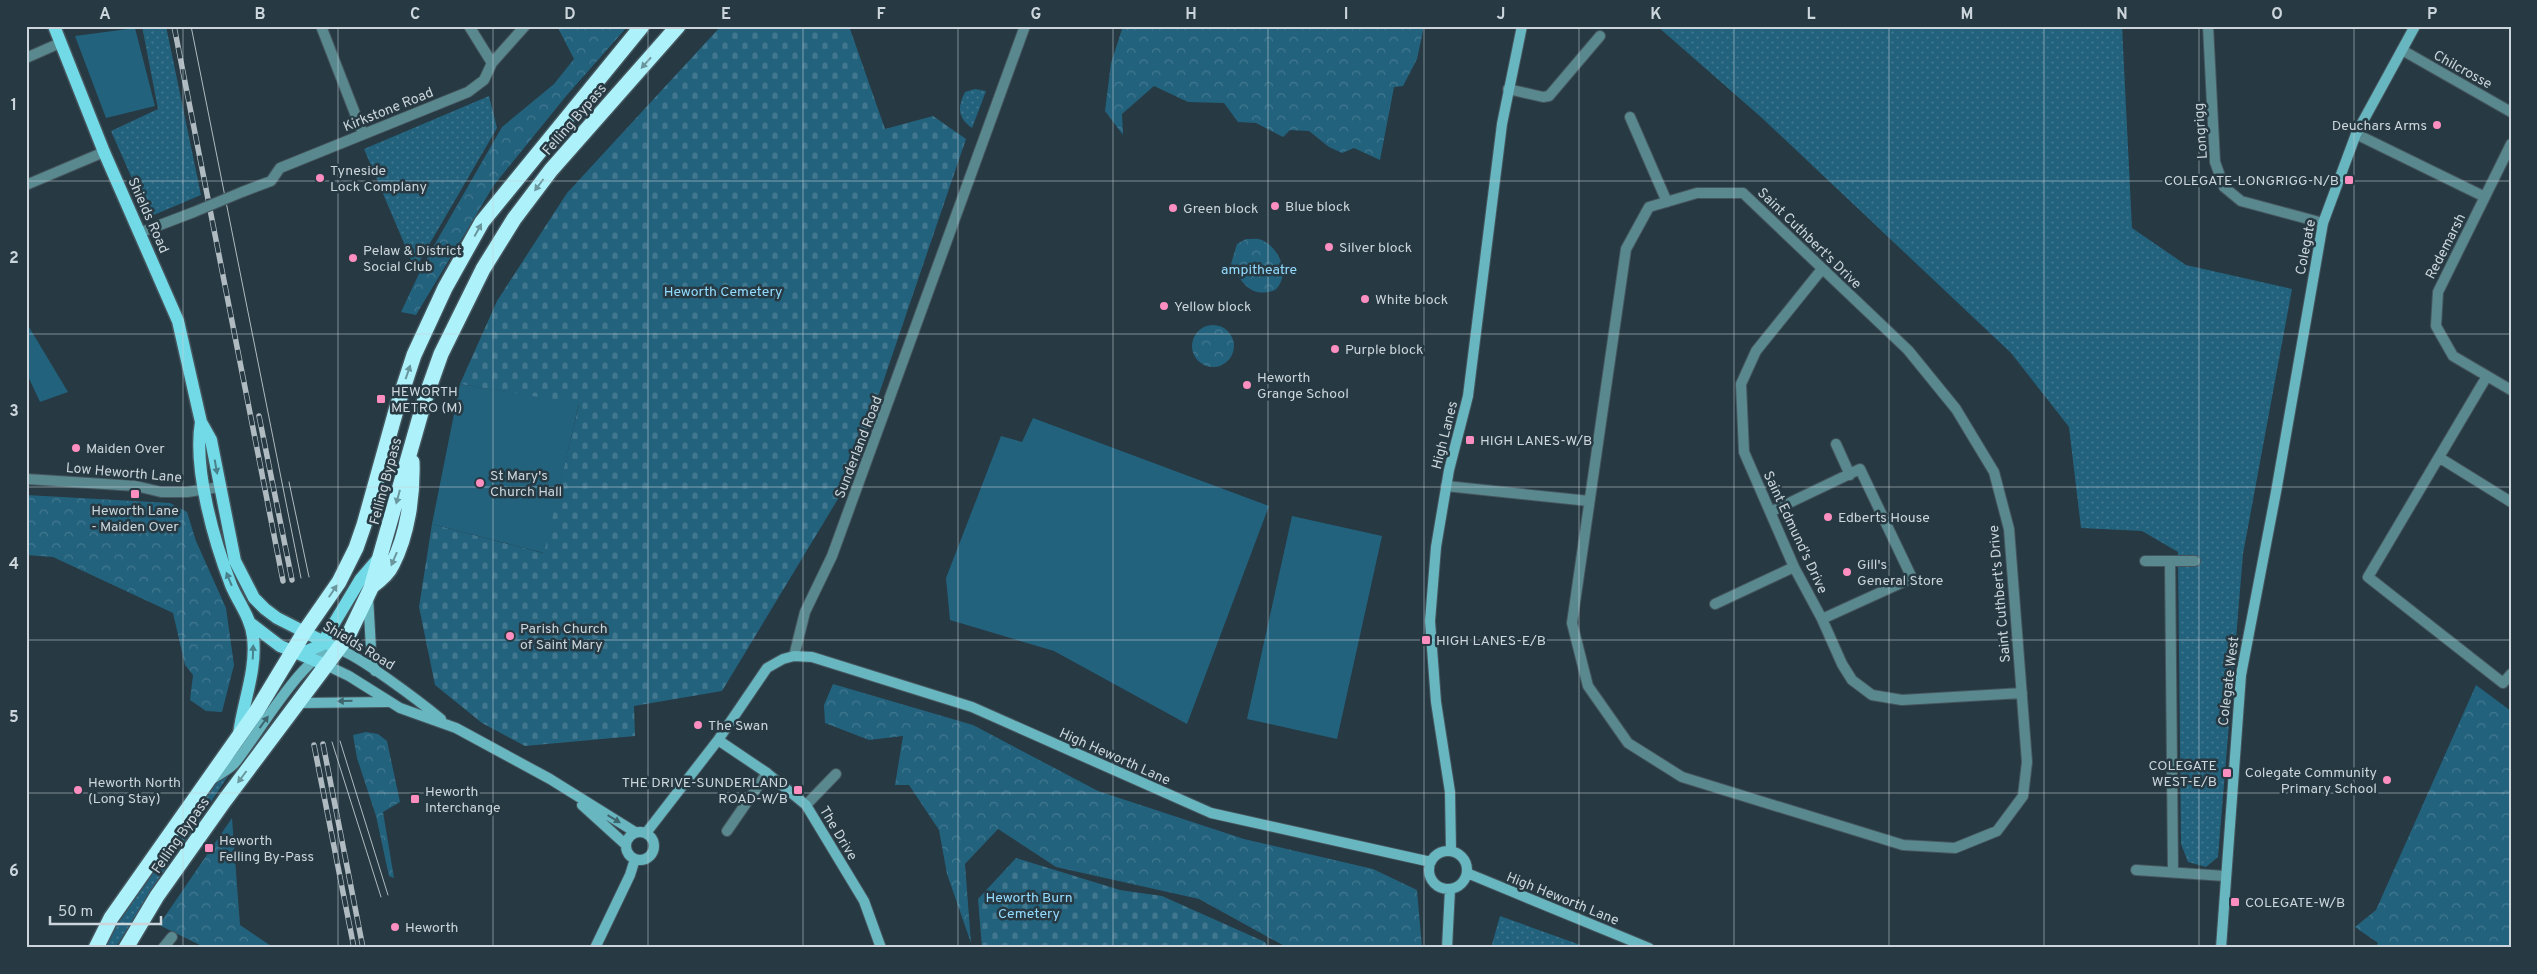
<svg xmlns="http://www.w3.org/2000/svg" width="2537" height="974" font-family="Overpass,sans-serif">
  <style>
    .grass { fill: url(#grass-dots) }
    .forest { fill: url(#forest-crowns) }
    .cemetery { fill: url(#cemetery-stones) }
    .garden { fill: #23627d }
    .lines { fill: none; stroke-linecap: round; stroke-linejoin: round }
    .street-casing { stroke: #45555e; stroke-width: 12 }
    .secondary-casing { stroke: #45555e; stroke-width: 12 }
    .primary-casing { stroke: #45555e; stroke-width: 15 }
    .highway-casing { stroke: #45555e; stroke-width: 18 }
    .street { stroke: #59888e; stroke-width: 10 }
    .secondary { stroke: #68b6c0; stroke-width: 10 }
    .primary { stroke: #72dae7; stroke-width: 12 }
    .highway { stroke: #adf2fb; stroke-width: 15 }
    .tram { stroke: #afbbc1; stroke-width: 1 }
    .rail-casing { stroke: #afbbc1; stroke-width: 5.5 }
    .rail { stroke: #273942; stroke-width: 4; stroke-dasharray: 11; stroke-linecap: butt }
    .street-bridge-casing { stroke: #45555e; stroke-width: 12; stroke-linecap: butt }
    .street-bridge { stroke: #59888e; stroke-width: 10 }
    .oneway { fill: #6a969e }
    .oneway2 { fill: #49818c }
    .oneway3 { fill: #3e656e }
    .grid { fill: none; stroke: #cbd5db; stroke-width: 1; stroke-opacity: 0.55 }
    .poi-dot { fill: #fd8ec0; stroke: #273942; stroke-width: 2 }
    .labels { text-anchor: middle; stroke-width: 5; stroke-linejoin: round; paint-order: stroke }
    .street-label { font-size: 14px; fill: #cbd5db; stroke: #273942 }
    .poi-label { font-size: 14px; fill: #cbd5db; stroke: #273942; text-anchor: start }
    .park-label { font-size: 14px; fill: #93dbfe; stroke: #273942 }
    .neatline { fill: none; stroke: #cbd5db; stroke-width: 2 }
    .grid-label { font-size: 16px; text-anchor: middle; font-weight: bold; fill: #cbd5db }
  </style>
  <defs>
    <pattern id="grass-dots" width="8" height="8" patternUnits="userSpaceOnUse" patternTransform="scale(1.25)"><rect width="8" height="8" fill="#23627d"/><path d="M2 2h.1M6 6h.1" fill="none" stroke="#42788f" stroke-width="1.8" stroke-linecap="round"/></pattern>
    <pattern id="forest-crowns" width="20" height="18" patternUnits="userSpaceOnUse" patternTransform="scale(1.25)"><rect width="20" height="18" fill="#23627d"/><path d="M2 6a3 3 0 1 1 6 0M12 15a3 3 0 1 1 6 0" fill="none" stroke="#42788f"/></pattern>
    <pattern id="cemetery-stones" width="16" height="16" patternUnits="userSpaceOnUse" patternTransform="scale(1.25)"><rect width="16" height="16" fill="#23627d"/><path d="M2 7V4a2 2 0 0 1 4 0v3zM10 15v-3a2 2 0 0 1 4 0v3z" fill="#42788f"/></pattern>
  </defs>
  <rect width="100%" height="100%" fill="#273942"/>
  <path class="grass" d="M142 26H166L201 195 149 217 111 131 158 109Z
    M1657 26H2122L2132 228 2186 265 2292 289 2243 554 2218 857 2206 867 2188 862 2181 844 2178 552 2142 531 2081 528 2069 427 2011 353 1762 118Z
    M975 89 986 91 972 128C958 118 957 108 965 92Z
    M489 96 497 128 415 269 364 149Z
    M227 767 232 770 115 948H105L111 934 143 886Z
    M1500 916 1589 948H1491Z"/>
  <path class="forest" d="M557 26H628L567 95 494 185 416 315 401 312 424 263 502 127 554 84 574 59Z
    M1123 26H1424L1417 59 1403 86 1394 87 1380 160 1354 148 1342 153 1329 147 1309 131 1290 130 1283 137 1256 123 1238 122 1224 103 1188 102 1154 86 1122 114 1123 135 1105 111 1111 63Z
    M1246 239C1252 239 1257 238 1262 240 1280 248 1291 276 1275 290 1251 299 1242 283 1231 264L1237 244Z
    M1192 346a21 21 0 1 1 42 0a21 21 0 1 1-42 0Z
    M26 495 170 503 187 512 196 541 226 608 234 665 222 712 206 711 190 700 193 675 185 665 173 613 53 557 26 555Z
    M833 684 973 725 1098 791 1244 839 1373 869 1417 890 1422 948H1288L1199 899 1056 867 998 829 965 864 971 943 947 874 939 830 909 785H895L903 736 869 740 825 723 824 705Z
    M2476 685 2511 711V948H2375L2378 943 2355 927 2376 910Z
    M366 732 378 734 387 741 400 802 383 812 394 878 389 876 376 816 357 758 353 735Z
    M232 818 240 925 274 948H206L159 925Z"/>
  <path class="cemetery" d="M721 26H849L885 129 933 116 966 139 850 479 722 691 634 706 635 736 525 746 482 723 435 685 419 607 432 524 543 553 579 405 460 384 497 301 567 193Z
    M1016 858 1120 890 1162 896 1265 942 1268 948H982L978 899Z"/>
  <path class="garden" d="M135 28 155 106 106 118 75 36Z
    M26 322 68 392 40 402 26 372Z
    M460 384 579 404 544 553 432 524Z
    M1033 418 1269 506 1187 724 1054 651 950 620 946 578 1001 436 1022 442Z
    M1292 516 1382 536 1337 739 1247 719Z"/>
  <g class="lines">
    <defs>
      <path id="street" d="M321 26 363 134
        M469 26 492 63
        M2208 26 2215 162 2224 187 2241 201 2323 223
        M2402 50 2511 112
        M26 58 60 43
        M1508 89 1543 97 1549 96 1600 36
        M1630 117 1667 202
        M2356 134 2485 197
        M2511 144 2438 292 2436 326 2453 356 2511 390
        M26 185 104 152
        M242 192 271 181 280 168 468 92 484 80 492 63 525 26
        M1697 193H1743L1908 350 1956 409 1994 472 2009 529 2027 762 2023 796 1997 831 1955 848 1903 845 1682 777 1628 743 1588 686 1572 623 1626 249 1649 207Z
        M139 233 194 212
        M1822 269 1756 351 1741 384 1744 452 1794 567 1822 619 1842 664 1852 680 1872 695 1902 700 2022 693
        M2487 376 2368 577 2503 683 2511 674
        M1836 444 1850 475
        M2440 458 2511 502
        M26 479 136 486 161 492H187L220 487
        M1446 486 1589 501
        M1770 512 1860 469 1912 578 1822 619
        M2145 561H2195
        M2170 561 2173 871
        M1715 604 1794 567
        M794 656 805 612 832 556 1025 26
        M806 805 836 774
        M727 831 767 773
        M2136 870 2225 876
        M163 948 172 937"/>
      <path id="secondary" d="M368 596 371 649 375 671
        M326 665 349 676 400 708 456 728 550 779 635 832
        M300 703 388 702
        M718 740 767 773 806 805 864 901 881 948
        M212 779C219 775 228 770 234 764 253 743 307 647 336 649 354 651 424 705 441 719
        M582 805 625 844
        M626 846a14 14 0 1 1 28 0a14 14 0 1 1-28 0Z
        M646 833 718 740 767 668 783 659 794 656 812 657 972 707 1211 813 1431 862
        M1429 870a19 19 0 1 1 38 0a19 19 0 1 1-38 0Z
        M1451 851 1450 792 1436 702 1430 621 1436 547 1449 470 1468 396 1502 124 1522 26
        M1467 873 1649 948
        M595 948 630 875 635 859
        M1447 948 1450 889
        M2221 948 2241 675 2276 492 2323 223 2356 134 2415 26"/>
      <path id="primary" d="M54 26 104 152 178 321 201 422 211 440 235 561 254 598 265 609 277 618 338 649
        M201 422C193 468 214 541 231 585 238 602 251 618 253 637 257 670 243 702 239 734
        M250 623 280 646 326 665
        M293 651H307L321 645 360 580 378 559"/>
      <path id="highway" d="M371 587C379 581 388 574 392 565 408 534 413 495 412 462
        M96 948 111 918 256 712 305 631 339 582 356 548 364 525 397 407 414 355 445 288 482 222 642 26
        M126 948 157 896 225 800 348 636 371 588 425 399 441 354 483 269 514 219 551 170 678 26"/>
    </defs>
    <use href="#street" class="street-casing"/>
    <use href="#secondary" class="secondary-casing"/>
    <use href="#primary" class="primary-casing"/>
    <use href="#highway" class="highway-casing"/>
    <use href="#street" class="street"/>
    <use href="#secondary" class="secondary"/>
    <use href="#primary" class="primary"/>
    <use href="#highway" class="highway"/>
    <path class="tram" d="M191 26 301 578
      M289 482 309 577
      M340 741 388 895
      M332 742 381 897"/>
    <defs>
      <path id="rail" d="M174 26 283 581
        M259 416 292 580
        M323 744 363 948
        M314 745 354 948"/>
    </defs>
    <use href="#rail" class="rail-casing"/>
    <use href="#rail" class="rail"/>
    <defs>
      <path id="street-bridge" d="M194 212 242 192"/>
    </defs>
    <use href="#street-bridge" class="street-bridge-casing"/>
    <use href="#street-bridge" class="street-bridge"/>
  </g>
  <defs><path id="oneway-solid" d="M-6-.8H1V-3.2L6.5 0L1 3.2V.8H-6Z" transform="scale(1.25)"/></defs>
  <g class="oneway">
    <use href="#oneway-solid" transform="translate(646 63) rotate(132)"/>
    <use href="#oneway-solid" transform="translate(539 185) rotate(127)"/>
    <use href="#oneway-solid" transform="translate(478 230) rotate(-61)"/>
    <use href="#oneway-solid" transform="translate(408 372) rotate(-71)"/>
    <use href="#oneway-solid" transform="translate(398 497) rotate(105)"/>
    <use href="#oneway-solid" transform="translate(394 559) rotate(113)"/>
    <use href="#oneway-solid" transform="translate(333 591) rotate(-56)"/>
    <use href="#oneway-solid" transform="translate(242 777) rotate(127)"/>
  </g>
  <g class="oneway2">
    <use href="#oneway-solid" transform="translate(216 467) rotate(80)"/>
    <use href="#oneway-solid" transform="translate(229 579) rotate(-112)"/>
    <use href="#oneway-solid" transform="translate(253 652) rotate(-88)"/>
  </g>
  <g class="oneway3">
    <use href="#oneway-solid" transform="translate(345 701) rotate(179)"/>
    <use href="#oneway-solid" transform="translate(264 722) rotate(-54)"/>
    <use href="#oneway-solid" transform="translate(614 819) rotate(31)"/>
  </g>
  <path class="grid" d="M183 26V948M338 26V948M493 26V948M648 26V948M803 26V948M958 26V948M1113 26V948M1268 26V948M1424 26V948M1579 26V948M1734 26V948M1889 26V948M2044 26V948M2199 26V948M2354 26V948M26 181H2511M26 334H2511M26 487H2511M26 640H2511M26 793H2511"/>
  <g class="poi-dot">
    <circle cx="2437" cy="125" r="5"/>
    <circle cx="320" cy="178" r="5"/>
    <rect x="2344" y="175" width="10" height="10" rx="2.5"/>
    <circle cx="1275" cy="206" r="5"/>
    <circle cx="1173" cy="208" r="5"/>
    <circle cx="1329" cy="247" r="5"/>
    <circle cx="353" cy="258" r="5"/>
    <circle cx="1365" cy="299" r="5"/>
    <circle cx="1164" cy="306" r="5"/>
    <circle cx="1335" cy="349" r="5"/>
    <circle cx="1247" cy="385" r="5"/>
    <rect x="376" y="394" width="10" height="10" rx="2.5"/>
    <rect x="1465" y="435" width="10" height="10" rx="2.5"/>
    <circle cx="76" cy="448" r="5"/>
    <circle cx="480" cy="483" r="5"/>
    <rect x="130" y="489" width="10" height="10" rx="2.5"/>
    <circle cx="1828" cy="517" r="5"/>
    <circle cx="1847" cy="572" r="5"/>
    <circle cx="510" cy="636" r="5"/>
    <rect x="1421" y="635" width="10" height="10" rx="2.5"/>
    <circle cx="698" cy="725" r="5"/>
    <rect x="2222" y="768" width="10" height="10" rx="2.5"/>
    <circle cx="2387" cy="780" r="5"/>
    <circle cx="78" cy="790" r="5"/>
    <rect x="793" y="785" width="10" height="10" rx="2.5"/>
    <rect x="410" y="794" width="10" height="10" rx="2.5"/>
    <rect x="204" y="843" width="10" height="10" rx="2.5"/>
    <rect x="2230" y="897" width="10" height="10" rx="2.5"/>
    <circle cx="395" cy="927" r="5"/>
  </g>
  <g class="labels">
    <g class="street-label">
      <text transform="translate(2463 69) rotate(29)" y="5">Chilcrosse</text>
      <text transform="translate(388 109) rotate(-22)" y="5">Kirkstone Road</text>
      <text transform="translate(574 119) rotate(-49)" y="5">Felling Bypass</text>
      <text transform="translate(2200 131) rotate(-94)" y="5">Longrigg</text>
      <text transform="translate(149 215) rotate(66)" y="5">Shields Road</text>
      <text transform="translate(1810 238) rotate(44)" y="5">Saint Cuthbert's Drive</text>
      <text transform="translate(2445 246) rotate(-63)" y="5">Redemarsh</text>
      <text transform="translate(2305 247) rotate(-79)" y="5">Colegate</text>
      <text transform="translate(1444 435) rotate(-76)" y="5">High Lanes</text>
      <text transform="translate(858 447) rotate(-69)" y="5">Sunderland Road</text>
      <text transform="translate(124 472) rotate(5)" y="5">Low Heworth Lane</text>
      <text transform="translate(385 481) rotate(-75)" y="5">Felling Bypass</text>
      <text transform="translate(1796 532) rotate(65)" y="5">Saint Edmund's Drive</text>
      <text transform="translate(1999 594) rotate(-95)" y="5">Saint Cuthbert's Drive</text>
      <text transform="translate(359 645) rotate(31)" y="5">Shields Road</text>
      <text transform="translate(2228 681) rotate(-83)" y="5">Colegate West</text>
      <text transform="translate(1115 756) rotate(24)" y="5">High Heworth Lane</text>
      <text transform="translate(839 833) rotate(59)" y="5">The Drive</text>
      <text transform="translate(180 835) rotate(-55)" y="5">Felling Bypass</text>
      <text transform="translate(1563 898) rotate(22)" y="5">High Heworth Lane</text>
    </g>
    <g class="poi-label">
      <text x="2427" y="130" text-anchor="end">Deuchars Arms</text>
      <text x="330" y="175">Tyneside<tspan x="330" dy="16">Lock Complany</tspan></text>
      <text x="2339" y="185" text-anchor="end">COLEGATE-LONGRIGG-N/B</text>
      <text x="1285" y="211">Blue block</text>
      <text x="1183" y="213">Green block</text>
      <text x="1339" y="252">Silver block</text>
      <text x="363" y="255">Pelaw &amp; District<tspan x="363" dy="16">Social Club</tspan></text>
      <text x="1375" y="304">White block</text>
      <text x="1174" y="311">Yellow block</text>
      <text x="1345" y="354">Purple block</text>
      <text x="1257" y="382">Heworth<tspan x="1257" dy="16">Grange School</tspan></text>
      <text x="391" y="396">HEWORTH<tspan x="391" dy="16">METRO (M)</tspan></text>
      <text x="1480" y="445">HIGH LANES-W/B</text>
      <text x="86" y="453">Maiden Over</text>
      <text x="490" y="480">St Mary's<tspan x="490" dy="16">Church Hall</tspan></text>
      <text x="135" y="515" text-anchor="middle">Heworth Lane<tspan x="135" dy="16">- Maiden Over</tspan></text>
      <text x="1838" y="522">Edberts House</text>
      <text x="1857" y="569">Gill's<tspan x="1857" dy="16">General Store</tspan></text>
      <text x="520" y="633">Parish Church<tspan x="520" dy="16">of Saint Mary</tspan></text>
      <text x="1436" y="645">HIGH LANES-E/B</text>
      <text x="708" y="730">The Swan</text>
      <text x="2217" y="770" text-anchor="end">COLEGATE<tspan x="2217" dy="16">WEST-E/B</tspan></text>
      <text x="2377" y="777" text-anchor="end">Colegate Community<tspan x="2377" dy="16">Primary School</tspan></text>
      <text x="88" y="787">Heworth North<tspan x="88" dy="16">(Long Stay)</tspan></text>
      <text x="788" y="787" text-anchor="end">THE DRIVE-SUNDERLAND<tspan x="788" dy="16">ROAD-W/B</tspan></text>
      <text x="425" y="796">Heworth<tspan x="425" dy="16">Interchange</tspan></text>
      <text x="219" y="845">Heworth<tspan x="219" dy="16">Felling By-Pass</tspan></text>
      <text x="2245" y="907">COLEGATE-W/B</text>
      <text x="405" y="932">Heworth</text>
    </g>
    <g class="park-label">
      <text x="1259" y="274">ampitheatre</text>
      <text x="723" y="296">Heworth Cemetery</text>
      <text x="1029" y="902">Heworth Burn<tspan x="1029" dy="16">Cemetery</tspan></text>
    </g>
  </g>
  <rect width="2537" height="974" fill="none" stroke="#273942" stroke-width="55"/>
  <path d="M50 916v8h111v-8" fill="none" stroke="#cbd5db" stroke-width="2.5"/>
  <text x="58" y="916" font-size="15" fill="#cbd5db" stroke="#273942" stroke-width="4" paint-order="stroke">50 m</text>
  <rect x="28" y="28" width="2482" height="918" class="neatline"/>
  <g class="grid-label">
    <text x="105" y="19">A</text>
    <text x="260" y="19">B</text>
    <text x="415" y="19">C</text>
    <text x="570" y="19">D</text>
    <text x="726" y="19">E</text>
    <text x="881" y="19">F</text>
    <text x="1036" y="19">G</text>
    <text x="1191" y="19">H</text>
    <text x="1346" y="19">I</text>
    <text x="1501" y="19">J</text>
    <text x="1656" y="19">K</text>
    <text x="1811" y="19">L</text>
    <text x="1967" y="19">M</text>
    <text x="2122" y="19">N</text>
    <text x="2277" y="19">O</text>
    <text x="2432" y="19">P</text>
    <text x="14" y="110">1</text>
    <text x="14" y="263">2</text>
    <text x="14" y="416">3</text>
    <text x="14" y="569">4</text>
    <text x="14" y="722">5</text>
    <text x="14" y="876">6</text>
  </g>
</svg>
